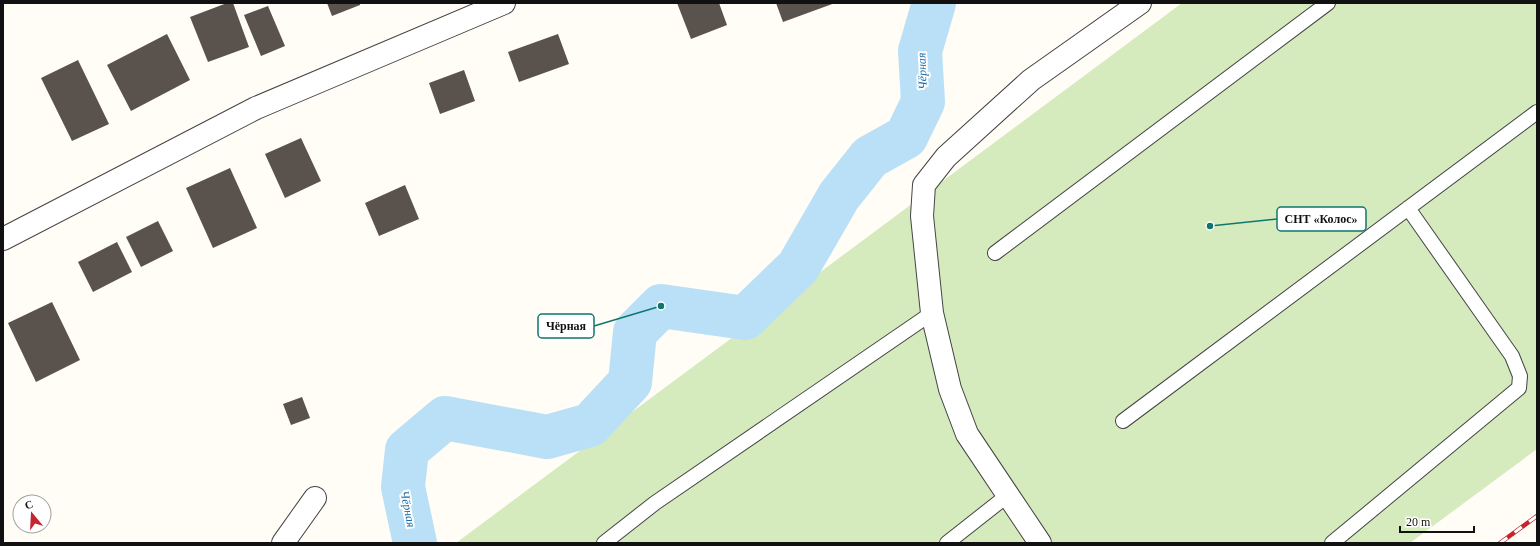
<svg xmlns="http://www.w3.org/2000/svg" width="1540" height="546" font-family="Georgia,serif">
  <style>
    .green { fill: #d5ebbd }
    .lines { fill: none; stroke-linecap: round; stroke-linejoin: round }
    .river { stroke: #b9e0f7; stroke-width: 44 }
    .building { fill: #5a524d }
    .lane-casing { stroke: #444; stroke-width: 16 }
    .street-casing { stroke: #444; stroke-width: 24 }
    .lane { stroke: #fff; stroke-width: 14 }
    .street { stroke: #fff; stroke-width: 22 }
    .rail-casing { stroke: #c4262e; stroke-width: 4.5 }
    .rail { stroke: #fff; stroke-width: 3; stroke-dasharray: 9; stroke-linecap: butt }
    .labels { text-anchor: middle; stroke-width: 4; stroke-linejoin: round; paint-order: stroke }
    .water-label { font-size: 12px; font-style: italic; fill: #1768a6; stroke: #fff }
    .leader { fill: none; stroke: #0f766e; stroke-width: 1.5 }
    .callout-dot { fill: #0f766e; stroke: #fff; stroke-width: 1.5 }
    .callout { fill: #fff; stroke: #0f766e; stroke-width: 1.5 }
    .callout-label { font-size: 12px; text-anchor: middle; font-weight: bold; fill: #111 }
  </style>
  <rect width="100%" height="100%" fill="#fffdf5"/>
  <path class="green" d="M1182 3H1537V449L1410 543H456Z"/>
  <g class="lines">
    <path class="river" d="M415 543 403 487 407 450 445 418 547 437 590 425 630 382 635 332 661 306 745 318 798 267 839 196 870 157 906 137 923 102 920 51 934 3"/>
  </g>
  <path class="building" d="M227 3H233L249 47 208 62 190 17Z
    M327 3H360V5L332 16Z
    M677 3H719L727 25 691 39Z
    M776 3H835L783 22Z
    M268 6 285 46 261 56 244 15Z
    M167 34 190 80 131 111 107 65Z
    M558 34 569 64 519 82 508 52Z
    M78 60 109 124 72 141 41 78Z
    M464 70 475 101 440 114 429 83Z
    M301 138 321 181 285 198 265 154Z
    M230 168 257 228 213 248 186 188Z
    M405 185 419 219 379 236 365 203Z
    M158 221 173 251 141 267 126 237Z
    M117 242 132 272 93 292 78 262Z
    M52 302 80 360 36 382 8 323Z
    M302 397 310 418 291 425 283 404Z"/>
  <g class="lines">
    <defs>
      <path id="lane" d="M995 253 1328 3
        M1123 421 1537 112
        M604 543 655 503 932 313
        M947 543 1008 495
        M1332 543 1519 388 1520 376 1512 356 1408 208"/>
      <path id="street" d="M3 239 256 108 504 3
        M283 543 315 498
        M1040 543 967 434 950 389 932 313 922 216 924 185 946 157 1031 80 1140 3"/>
    </defs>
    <use href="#lane" class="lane-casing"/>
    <use href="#street" class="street-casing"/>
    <use href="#lane" class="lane"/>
    <use href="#street" class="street"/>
    <defs>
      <path id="rail" d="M1500 543 1537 516"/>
    </defs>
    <use href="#rail" class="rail-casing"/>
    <use href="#rail" class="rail"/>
  </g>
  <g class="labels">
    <g class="water-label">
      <text transform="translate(922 71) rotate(-92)" y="4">Чёрная</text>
      <text transform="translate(408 509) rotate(79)" y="4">Чёрная</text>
    </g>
  </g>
  <path class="leader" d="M1210 226L1277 219M661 306L594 326"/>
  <g class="callout-dot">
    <circle cx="1210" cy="226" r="4"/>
    <circle cx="661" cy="306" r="4"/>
  </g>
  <g class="callout">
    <rect x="1277" y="207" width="89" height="24" rx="4"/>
    <rect x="538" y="314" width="56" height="24" rx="4"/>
  </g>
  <g class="callout-label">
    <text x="1321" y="223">СНТ «Колос»</text>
    <text x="566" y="330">Чёрная</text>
  </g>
  <rect width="1540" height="546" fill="none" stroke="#111111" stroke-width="8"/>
  <g transform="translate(32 514) rotate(342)"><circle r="19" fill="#ffffff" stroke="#a0a0a0"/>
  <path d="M0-3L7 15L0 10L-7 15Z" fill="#c4262e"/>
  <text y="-6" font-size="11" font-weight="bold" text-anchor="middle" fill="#111111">С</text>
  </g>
  <path d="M1400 526v6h74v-6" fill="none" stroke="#111111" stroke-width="2"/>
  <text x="1406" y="526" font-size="12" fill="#111111" stroke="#ffffff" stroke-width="3" paint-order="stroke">20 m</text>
</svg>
